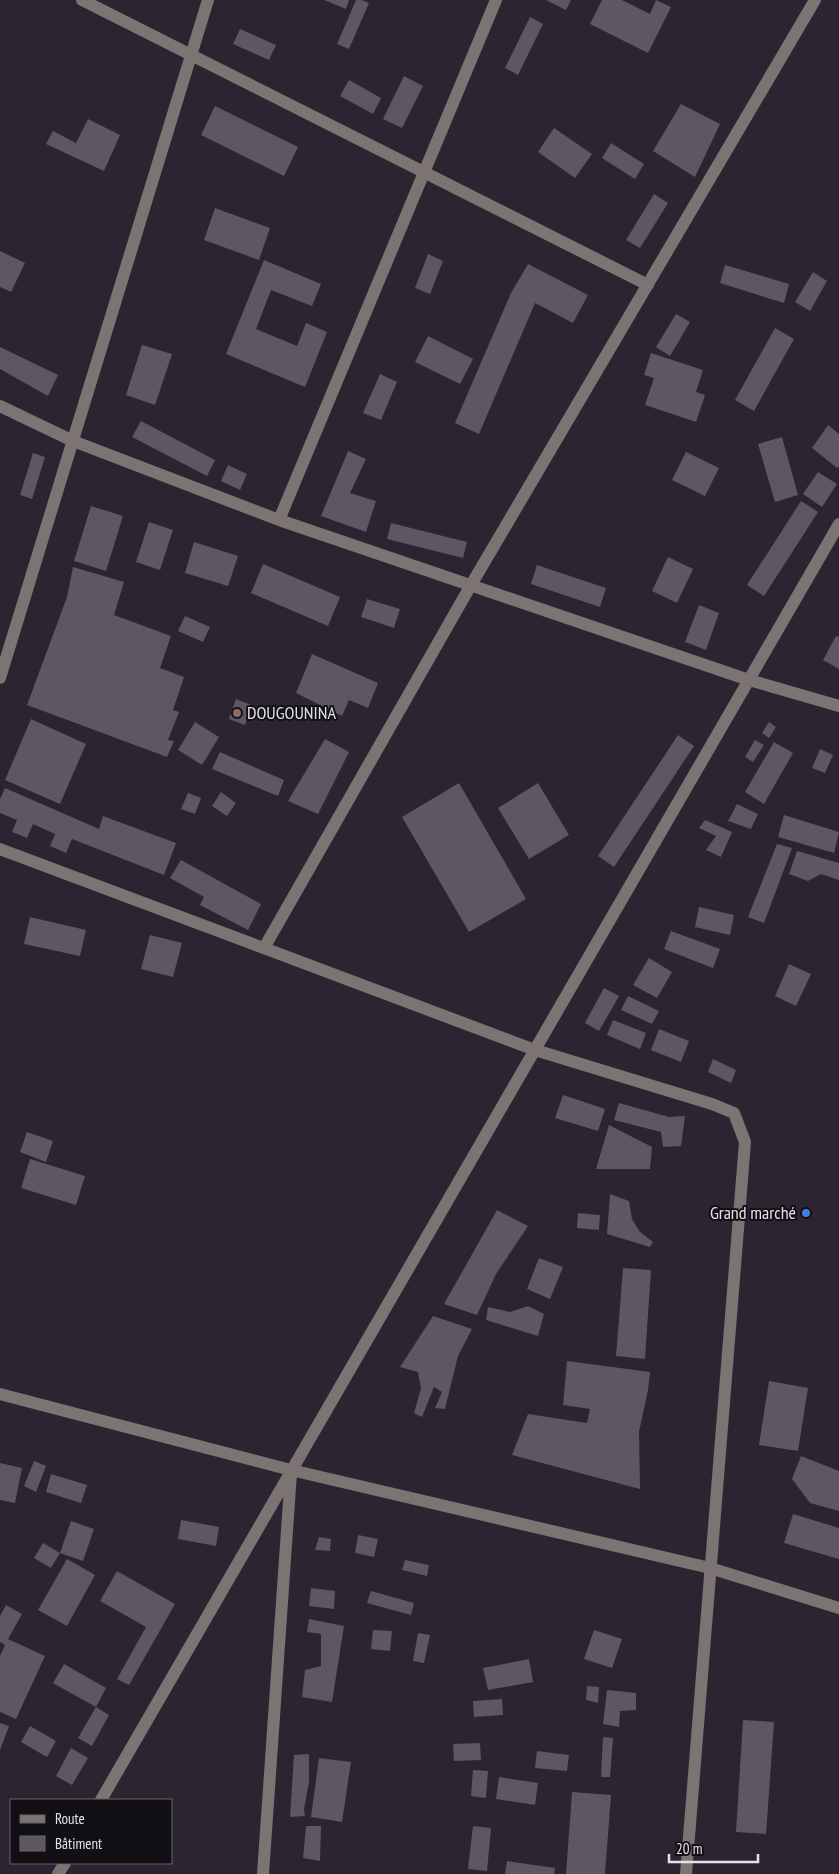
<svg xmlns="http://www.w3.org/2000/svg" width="839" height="1874" font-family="'PT Sans Narrow',sans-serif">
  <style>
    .building { fill: #5d5663 }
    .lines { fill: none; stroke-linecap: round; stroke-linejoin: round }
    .minor { stroke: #7c7472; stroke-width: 12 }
    .education-dot { fill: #8d6e63; stroke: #121015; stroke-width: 2 }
    .shop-dot { fill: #3f7fe0; stroke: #121015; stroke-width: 2 }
    .labels { text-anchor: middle; stroke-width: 4; stroke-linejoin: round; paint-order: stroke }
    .poi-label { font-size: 18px; fill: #e5e1e9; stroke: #121015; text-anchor: start }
  </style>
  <rect width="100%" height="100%" fill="#2b2531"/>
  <path class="building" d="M324 0H349L346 9Z
    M356 0H362L369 3 349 49 337 44Z
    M546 0H571L566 10Z
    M602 0H622L650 14 656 0 671 7 648 53 590 24Z
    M530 17 543 24 518 75 505 68Z
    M240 29 276 45 269 60 233 44Z
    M404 76 423 86 402 128 383 119Z
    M349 80 381 98 373 114 340 96Z
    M681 104 720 124 695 177 653 151Z
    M215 106 298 147 284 176 201 135Z
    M88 119 120 135 104 171 46 144 53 131 76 143Z
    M554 128 592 154 575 178 538 152Z
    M611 143 644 164 635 179 602 158Z
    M654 194 668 203 640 248 626 240Z
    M215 208 270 228 259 260 204 240Z
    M0 251 25 263 11 292 0 287Z
    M428 254 443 261 430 294 415 288Z
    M264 260 321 284 312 306 271 290 256 329 297 346 306 323 327 332 305 387 226 354Z
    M528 264 588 295 573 323 535 303 479 434 455 423 511 293Z
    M725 265 789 284 784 303 720 283Z
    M813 272 827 281 810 311 795 302Z
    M676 314 690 322 670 356 656 347Z
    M775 328 794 339 754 411 735 400Z
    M428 336 473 359 460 384 415 362Z
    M142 345 172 354 155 405 126 395Z
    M0 347 58 375 48 396 0 369Z
    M651 353 703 370 696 392 705 395 696 422 645 405 654 378 644 375Z
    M380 374 397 382 381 420 363 413Z
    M141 421 215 460 207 476 132 437Z
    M828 425 839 434V466L837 468 812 448Z
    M782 437 798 495 775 502 758 444Z
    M348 451 366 459 350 493 376 501 366 532 321 516Z
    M686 452 719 468 705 496 672 480Z
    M33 453 45 457 32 499 20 495Z
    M228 465 247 474 240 490 221 481Z
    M818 472 837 484 822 507 803 494Z
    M801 501 818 512 764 596 747 585Z
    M91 506 123 516 106 571 74 561Z
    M149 522 173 530 160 570 136 562Z
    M391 523 467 542 463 558 387 539Z
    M194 542 238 556 228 586 185 573Z
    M668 557 693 569 677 603 652 591Z
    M263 564 340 597 328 626 251 593Z
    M537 565 606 588 600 607 531 584Z
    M73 567 124 582 114 615 171 636 160 668 184 677 173 710 179 712 168 740 174 741 167 757 27 705 67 597Z
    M367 599 400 609 394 628 361 617Z
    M699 605 719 613 706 650 685 642Z
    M185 616 210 627 203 642 178 631Z
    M836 636 839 637V669L823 660Z
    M312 654 378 683 368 708 349 700 342 716 296 693Z
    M236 699 251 705 245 725 229 719Z
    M31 719 86 744 60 804 5 780Z
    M195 722 219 737 202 765 178 750Z
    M769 722 776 727 769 738 762 733Z
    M678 735 694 746 614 867 598 856Z
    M325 739 349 752 318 814 288 801Z
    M755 740 764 745 753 762 745 757Z
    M774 742 793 753 764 804 745 792Z
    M820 749 833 755 825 773 812 768Z
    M220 752 284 780 278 796 212 769Z
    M459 783 526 899 469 932 402 817Z
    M538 783 569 835 529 859 498 808Z
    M5 788 99 829 103 816 176 843 164 875 72 839 66 853 50 846 55 834 33 824 27 838 12 832 17 820 0 813V799Z
    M221 792 236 803 227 816 212 806Z
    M188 793 201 798 195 814 181 809Z
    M737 804 758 814 751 829 728 821Z
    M784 815 839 832 834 853 778 837Z
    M705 820 732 832 721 857 706 850 716 836 699 828Z
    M777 844 792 848 764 923 748 917Z
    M797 851 839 863V880L821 874 808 881 789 874Z
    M181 860 261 904 248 930 200 905 204 897 170 878Z
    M699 907 734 915 730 935 695 927Z
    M30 917 86 930 80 956 24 944Z
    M671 931 720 949 713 968 664 949Z
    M150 935 182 943 173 977 141 969Z
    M649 958 672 972 657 998 633 985Z
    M789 964 811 974 796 1006 775 996Z
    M604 988 619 996 599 1031 585 1023Z
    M628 996 659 1011 652 1024 621 1010Z
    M613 1020 646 1033 640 1049 607 1035Z
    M659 1029 689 1041 681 1062 651 1050Z
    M713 1059 736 1070 731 1083 708 1072Z
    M563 1095 605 1109 598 1131 555 1118Z
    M619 1103 669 1117 685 1116 681 1146 663 1147 661 1132 614 1120Z
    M609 1125 652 1147 650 1169H596Z
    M27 1132 53 1141 46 1162 20 1152Z
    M30 1159 85 1176 76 1205 21 1188Z
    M610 1194 629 1201 632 1219 640 1232 653 1242 650 1247 607 1234Z
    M497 1210 528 1226 496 1274 477 1315 444 1304Z
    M578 1213 600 1215 599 1230 577 1228Z
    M539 1258 563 1267 550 1299 527 1289Z
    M623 1268 651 1270 645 1359 616 1356Z
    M528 1306 544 1314 538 1336 486 1320 488 1307 510 1312Z
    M433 1316 472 1329 458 1356 445 1409 435 1408 442 1392 434 1387 422 1417 414 1413 421 1388 418 1372 400 1367Z
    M567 1361 650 1372 648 1390 639 1432 640 1489 512 1455 528 1414 587 1423 590 1409 563 1405Z
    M769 1381 808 1388 798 1451 759 1445Z
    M801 1456 839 1471V1511L810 1503 792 1479Z
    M34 1461 46 1466 36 1492 24 1486Z
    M0 1463 22 1468 15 1503 0 1500Z
    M51 1474 87 1485 81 1503 46 1492Z
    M793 1514 839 1528V1559L784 1543Z
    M181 1520 219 1527 216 1546 178 1539Z
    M71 1521 94 1529 83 1561 60 1553Z
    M358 1535 378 1539 374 1557 355 1553Z
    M319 1537 331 1539 330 1551 315 1550Z
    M43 1543 60 1553 51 1568 34 1558Z
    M67 1559 95 1575 67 1626 38 1610Z
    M405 1560 429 1565 427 1576 402 1570Z
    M117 1571 175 1604 129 1685 117 1679 146 1627 100 1601Z
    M311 1588 335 1591 334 1609 309 1606Z
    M371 1591 414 1603 411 1615 367 1603Z
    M6 1605 22 1614 8 1639 45 1656 16 1719 0 1712V1656L5 1645 0 1642V1616Z
    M309 1619 344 1626 332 1702 302 1697 305 1670 321 1666V1634L307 1632Z
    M373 1630 392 1631 390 1651 371 1649Z
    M594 1630 622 1639 612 1668 584 1659Z
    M418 1633 430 1635 424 1663 413 1661Z
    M529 1659 533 1682 488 1690 483 1668Z
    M64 1664 106 1688 96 1707 109 1715 92 1746 78 1738 96 1707 53 1683Z
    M587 1686 599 1687 598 1703 586 1700Z
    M607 1690 636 1693V1710L620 1711 619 1727 603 1724Z
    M502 1699 503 1715 474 1717 473 1701Z
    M743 1720 774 1722 766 1834 736 1832Z
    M0 1723 9 1726 0 1750Z
    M30 1726 56 1741 47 1757 21 1742Z
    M603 1737 613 1738 610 1777H601Z
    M480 1743 481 1760 454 1761 453 1744Z
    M71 1748 88 1758 72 1785 56 1776Z
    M537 1751 569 1755 567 1771 535 1768Z
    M309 1754V1782L304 1809 305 1816 290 1817 294 1755Z
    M319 1758 351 1762 342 1822 311 1817Z
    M473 1770 488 1771 486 1798 471 1796Z
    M499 1777 538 1783 535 1805 496 1799Z
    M572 1792 611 1795 605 1874H566Z
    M306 1826H321L320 1861 303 1858Z
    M473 1826 491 1828 487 1871 468 1869Z
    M507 1861 555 1868 554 1874H505Z"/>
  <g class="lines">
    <path class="minor" d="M82 0 648 285
      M0 406 73 441 279 520 749 680 839 706
      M279 520 496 0
      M0 678 208 0
      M0 849 535 1050 712 1104 734 1113 745 1142 686 1874
      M264 948 471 585 815 0
      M0 1394 291 1470 710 1568 839 1608
      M101 1800 839 524
      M58 1874 65 1863
      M263 1874 291 1473"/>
  </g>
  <circle class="education-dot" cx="237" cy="713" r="5"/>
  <circle class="shop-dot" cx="806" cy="1213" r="5"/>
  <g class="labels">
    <g class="poi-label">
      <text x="247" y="719">DOUGOUNINA</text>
      <text x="796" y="1219" text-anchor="end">Grand marché</text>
    </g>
  </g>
  <rect x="10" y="1799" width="162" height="65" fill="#121015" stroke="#66646a"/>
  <rect x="20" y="1815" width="25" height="8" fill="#7c7472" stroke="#66646a"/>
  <text x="55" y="1824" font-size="15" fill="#e5e1e9">Route</text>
  <rect x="20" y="1836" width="25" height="15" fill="#5d5663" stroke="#66646a"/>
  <text x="55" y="1849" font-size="15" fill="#e5e1e9">Bâtiment</text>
  <path d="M669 1854v8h89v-8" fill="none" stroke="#e5e1e9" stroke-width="2.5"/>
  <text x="676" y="1854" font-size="15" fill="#e5e1e9" stroke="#121015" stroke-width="4" paint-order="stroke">20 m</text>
</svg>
